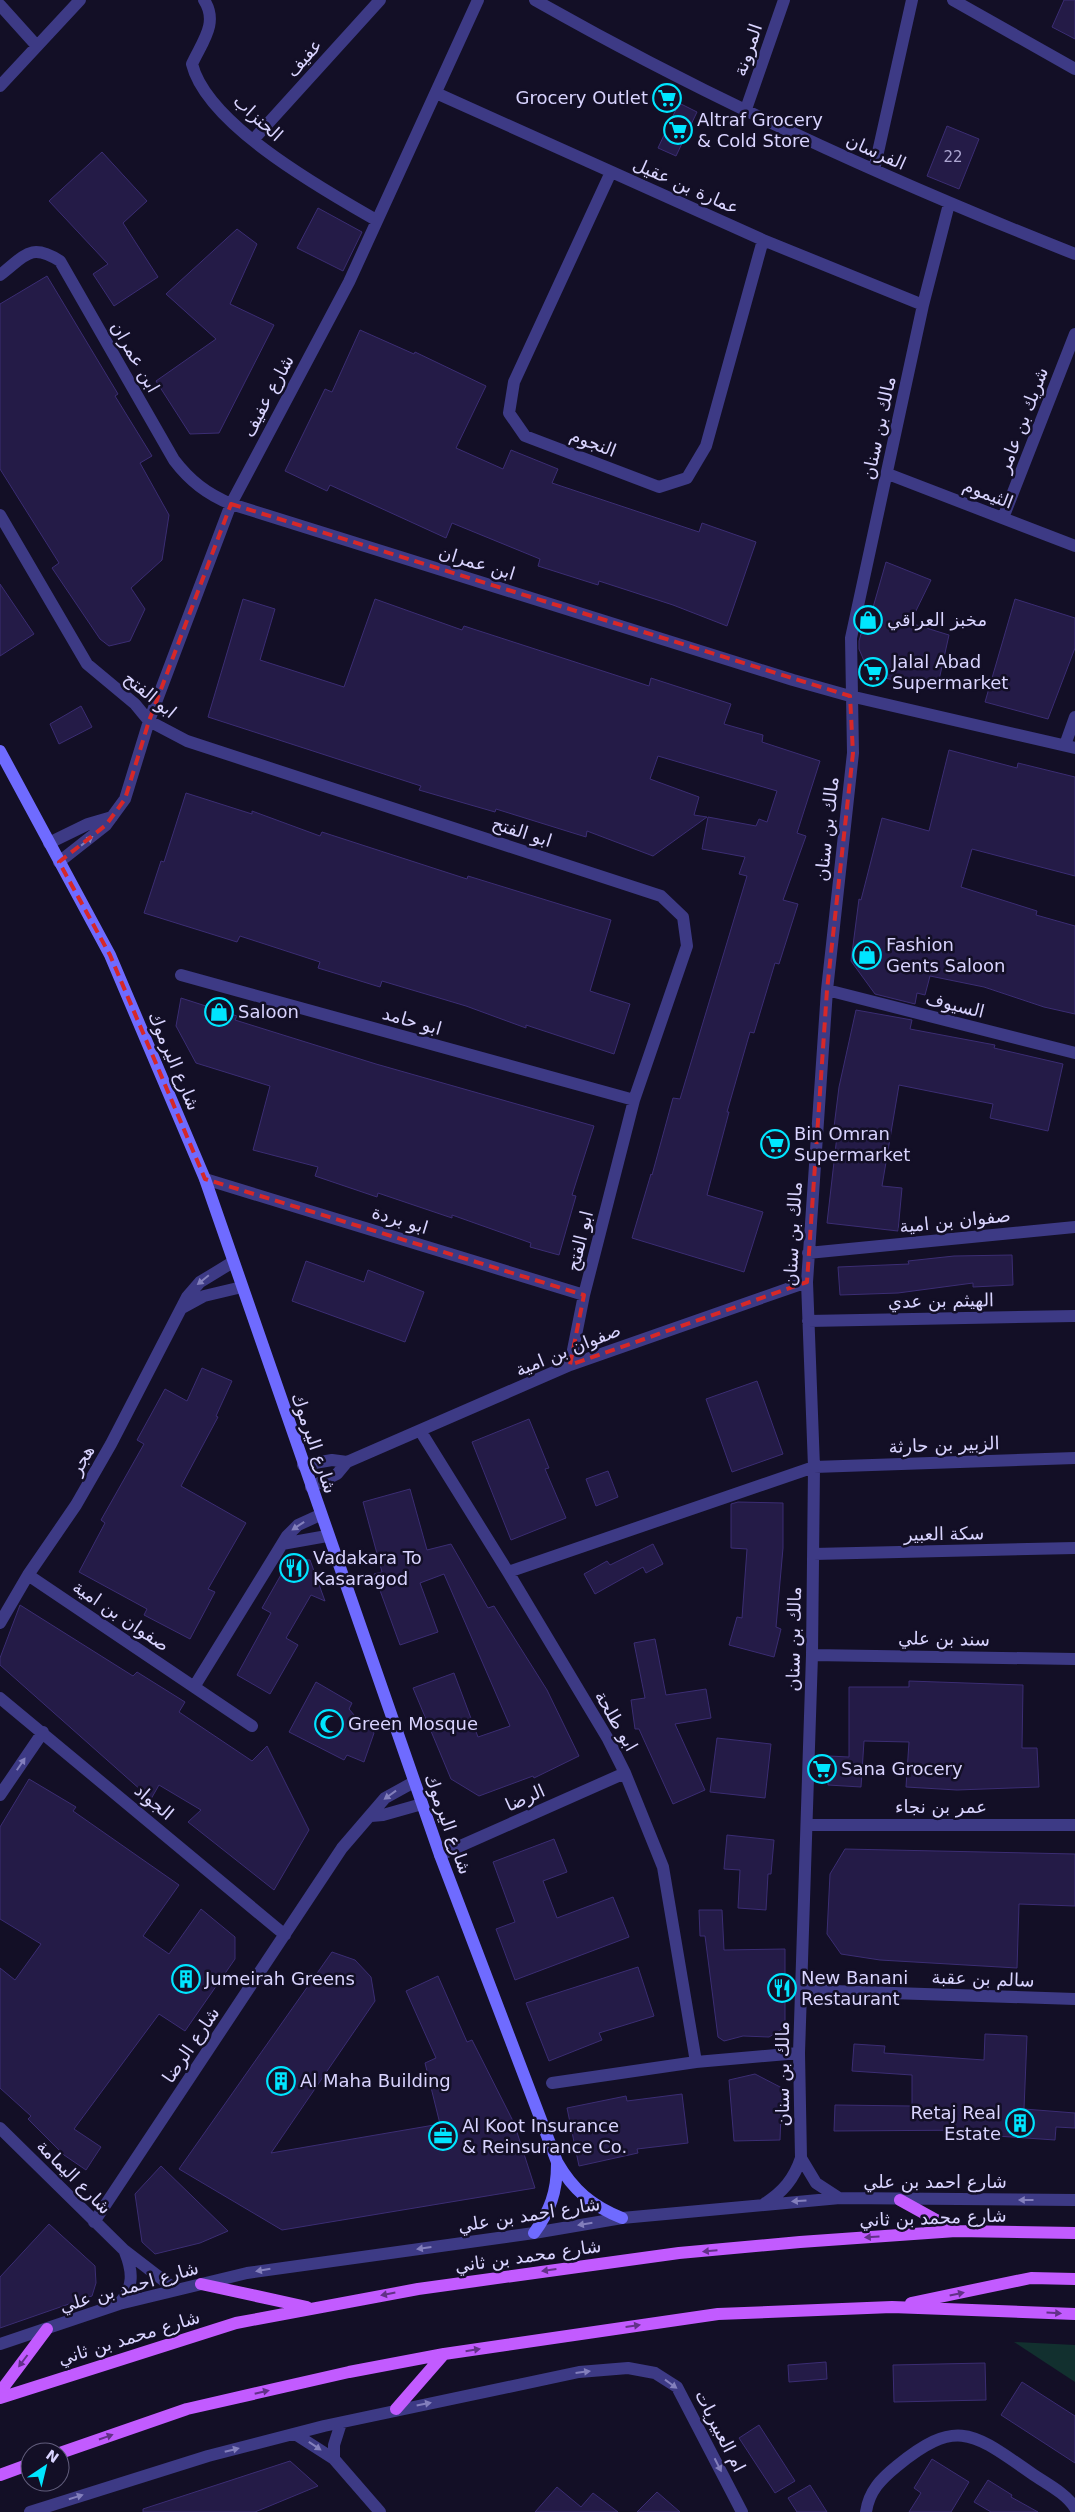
<svg xmlns="http://www.w3.org/2000/svg" width="1075" height="2512" font-family="'DejaVu Sans','Noto Naskh Arabic',sans-serif">
  <style>
    .green { fill: #12302f }
    .building { fill: #241b47; stroke: #3b2d73 }
    .lines { fill: none; stroke-linecap: round; stroke-linejoin: round }
    .street { stroke: #3d3a85; stroke-width: 12 }
    .secondary { stroke: #6f6bff; stroke-width: 12 }
    .primary { stroke: #c25bff; stroke-width: 12 }
    .oneway { fill: #837fbc }
    .oneway2 { fill: #623188 }
    .marked { fill: none; stroke: #d62828; stroke-width: 4; stroke-dasharray: 10 6; stroke-linejoin: round }
    .labels { text-anchor: middle; stroke-width: 5; stroke-linejoin: round; paint-order: stroke }
    .number-label { font-size: 15px; fill: #aca6d1 }
    .street-label { font-size: 18px; fill: #d9d4ff; stroke: #130f26 }
    .poi-label { font-size: 18px; fill: #d9d4ff; stroke: #130f26; text-anchor: start }
  </style>
  <rect width="100%" height="100%" fill="#130f26"/>
  <path class="green" d="M1014 2342 1075 2345V2382Z"/>
  <path class="building" d="M1064 0H1075V39L1052 27Z
    M679 103 697 112 676 156 658 148Z
    M947 126 979 139 959 189 927 176Z
    M102 152 147 201 123 223 158 277 114 306 93 274 108 264 49 201Z
    M318 208 362 232 343 271 297 248Z
    M237 229 257 244 230 304 274 325 219 433 190 434 156 381 216 339 166 294Z
    M47 276 118 394 115 396 152 456 140 463 169 515 162 560 131 588 145 609 130 641 109 646 100 639 52 568 59 563 0 469V304Z
    M360 330 414 354 415 352 486 386 456 448 503 469 511 450 558 469 552 483 699 532 702 523 756 542 727 626 673 605 599 581 598 585 538 566 540 559 452 523 446 538 330 485 327 491 285 471 325 389 332 392Z
    M886 562 931 580 910 623 949 635 937 689 870 675 859 649V641L868 610 872 611Z
    M0 584 34 634 0 656Z
    M243 599 275 609 260 660 344 687 375 599 462 630 464 626 649 686 651 678 731 704 724 724 763 735 762 742 820 761 797 833 806 836 783 900 798 904 779 964 775 963 754 1033 750 1032 727 1112H729L707 1195 763 1212 744 1272 632 1238 651 1174 652 1175 673 1098 680 1099 747 876 739 874 745 857 702 849 708 817 756 826 759 819 767 822 777 791 658 756 650 779 699 797 694 815 707 817 653 856 587 831 586 837 496 809 495 812 419 790 421 786 208 717Z
    M1015 599 1075 618V648L1048 719 985 702Z
    M81 706 92 727 59 744 50 724Z
    M949 750 1017 768 1018 763 1075 777V876L972 849 961 887 1037 911 1036 915 1075 926V1014L1044 1007 984 987 930 976 925 995 917 993 915 1004 875 994 851 961 859 899 861 900 882 818 929 831Z
    M186 793 252 814V811L320 836 322 832 467 879 468 876 611 920 590 991 630 1004 614 1054 526 1025V1028L466 1006 382 981 380 987 318 968 320 962 240 936 237 942 144 913 161 861 164 862Z
    M181 998 237 1016 235 1020 376 1064 594 1126 572 1195 576 1196 559 1255 530 1247 531 1243 452 1215V1218L378 1193 377 1197 315 1176 318 1167 253 1150 270 1086 196 1063 176 1026Z
    M856 1010 912 1020 910 1029 995 1045 994 1048 1063 1064 1048 1131 990 1118 993 1104 899 1085 882 1186 902 1188 898 1231 827 1223 838 1127H834L839 1087Z
    M1012 1255 1013 1285 973 1287V1283L898 1293 840 1295 838 1267 909 1264 908 1261 954 1256Z
    M306 1261 364 1282 368 1270 424 1292 405 1342 292 1301Z
    M202 1368 232 1381 216 1416 218 1417 181 1486 246 1523 208 1589 215 1592 190 1639 144 1615 147 1609 79 1572 105 1523 101 1520 144 1444 137 1440 165 1389 187 1401Z
    M757 1381 783 1454 732 1472 706 1399Z
    M529 1419 549 1468 545 1469 566 1518 511 1540 472 1442Z
    M608 1471 618 1497 596 1506 586 1479Z
    M410 1489 427 1550 451 1544 488 1608 494 1606 547 1690 579 1756 534 1778 533 1776 479 1796 451 1779 413 1688 454 1673 478 1737 510 1726 444 1574 420 1583 438 1632 400 1645 374 1574 382 1572 363 1502Z
    M738 1502 783 1503V1548L776 1627 781 1629 774 1657 729 1645 737 1617 742 1618 747 1549 731 1548V1504Z
    M653 1544 663 1564 646 1573 643 1567 595 1594 584 1574 607 1561 610 1565Z
    M290 1559 310 1560 325 1601 311 1595 286 1638 298 1645 270 1694 237 1675 271 1613 262 1608Z
    M20 1605 133 1676 137 1672 185 1702 179 1712 252 1761 267 1746 309 1830 274 1890 188 1822 201 1810 159 1785 151 1799 0 1665V1658Z
    M655 1639 666 1695 706 1689 711 1718 675 1724 705 1790 673 1804 639 1729H635L631 1700 645 1698 634 1643Z
    M909 1681 1023 1685 1022 1748H1037L1039 1787 957 1790 906 1787 909 1742 864 1741 861 1787 828 1785 829 1756 849 1757V1687H909Z
    M316 1682 352 1703 349 1709 360 1722 370 1726 374 1733 364 1762 347 1755 344 1760 289 1732Z
    M717 1738 771 1744 765 1798 710 1792Z
    M29 1779 76 1807 73 1811 179 1885 143 1936 169 1954 201 1909 235 1937V1959L185 2031 159 2014 74 2129 101 2147 86 2170 64 2155 28 2119 31 2116 0 2088V1968L15 1980 41 1944 0 1919V1827Z
    M727 1835 774 1840 771 1874H768L766 1910 738 1908 740 1870 724 1869Z
    M554 1839 567 1872 543 1881 557 1918 613 1897 629 1937 515 1980 496 1929 515 1922 493 1862Z
    M845 1849 1075 1854V1906L1019 1904 1017 1968 880 1960 841 1954 827 1934 830 1874Z
    M699 1910H722L724 1950 785 1949V2027L769 2037 743 2036 724 2041 718 2037 705 1936H700Z
    M332 1952 355 1960 371 1977 375 2001 271 2153 440 2124 425 2063 436 2058 406 1991 438 1976 467 2042 472 2040 514 2123 535 2188 282 2230 179 2169Z
    M638 1967 654 2016 599 2033 602 2040 549 2061 526 2003Z
    M985 2034 1027 2036 1024 2109 1075 2113V2128L1056 2127 1055 2140 982 2135V2130L834 2131 835 2105 912 2106V2075L852 2071 854 2044 885 2046 884 2053 984 2060Z
    M755 2074 782 2088 780 2140 734 2141 729 2080Z
    M682 2094 688 2143 637 2149 638 2153 579 2166 567 2108 626 2096 627 2101Z
    M161 2166 228 2231 200 2243 155 2254 142 2242 135 2194Z
    M49 2224 95 2266 96 2283 92 2296 0 2328V2277Z
    M826 2362 827 2379 789 2382 788 2365Z
    M985 2363 986 2400 894 2402 893 2365Z
    M1022 2382 1075 2416V2463L1001 2415Z
    M759 2425 795 2481 775 2493 739 2438Z
    M932 2459 969 2482 951 2512H909L921 2493 914 2488Z
    M290 2461 318 2486 255 2512H143V2509Z
    M988 2480 1012 2495 1011 2497 1038 2512H991L974 2502Z
    M810 2485 827 2512H797L788 2498Z
    M557 2487 581 2507 593 2493 618 2512H535Z
    M657 2492 680 2512H637Z"/>
  <g class="lines">
    <path class="street" d="M204 0C219 23 202 42 192 64 207 125 324 190 376 220
      M535 0C709 99 890 181 1075 254
      M953 0 1075 69
      M0 5 36 45
      M0 86 80 0
      M436 93 763 240 923 305
      M745 112 784 0
      M253 140 380 0
      M874 170 912 0
      M611 172 514 382 509 413 525 436 659 487 687 478 706 446 763 240
      M0 275C25 256 30 242 60 261L174 460C190 481 207 494 231 504L793 680 850 696 1075 748
      M888 474 1075 546
      M0 515 87 664 135 704 149 721 187 741 661 896 683 917 687 946 634 1100 584 1295 570 1365
      M1003 518 1075 334
      M1065 745 1075 717
      M49 843 88 824 112 817
      M59 862 106 825 125 799 149 721 231 504 349 282 478 0
      M181 975 634 1100
      M827 990 1075 1053
      M205 1179 584 1295
      M808 1253 1075 1227
      M182 1308 204 1296 242 1287
      M808 1321 1075 1316
      M421 1432 508 1572 608 1739 625 1773 663 1867 696 2062
      M303 1465 332 1460 347 1462
      M311 1487 337 1474 347 1462 570 1365 807 1282
      M282 1544 327 1536
      M813 1554 1075 1548
      M508 1572 814 1467 1075 1458
      M28 1575 252 1726
      M0 1623 28 1575 76 1505 111 1444 187 1297 200 1282 233 1262
      M812 1655 1075 1659
      M194 1687 287 1536 298 1525 320 1515
      M0 1698 285 1935
      M0 1795 43 1732
      M371 1816 383 1815 422 1804
      M807 1825H1075
      M440 1855 625 1773
      M801 1990 1075 1999
      M552 2083 696 2062 799 2053
      M0 2128 124 2250 176 2290
      M801 2158 816 2183 839 2198
      M764 2204C783 2192 794 2179 801 2158L799 2053 812 1655 814 1467 807 1282 827 990 853 753 851 638 923 305 949 204
      M94 2222 342 1848 385 1798 414 1782
      M119 2304C134 2287 133 2272 125 2252
      M0 2344 119 2304 247 2273 534 2233 622 2218 840 2198 1075 2200
      M295 2434 334 2459 380 2512
      M334 2459V2445L341 2423
      M30 2512 208 2456 324 2426 579 2372 628 2368 655 2373 677 2387 742 2512
      M866 2512C869 2491 881 2479 897 2466 957 2417 973 2433 1031 2473 1045 2483 1066 2493 1075 2508"/>
    <path class="secondary" d="M0 751 110 955 205 1179 440 1855 557 2162C573 2190 592 2206 622 2218
      M534 2233C550 2211 557 2192 557 2164"/>
    <path class="primary" d="M900 2200 956 2231
      M201 2284 307 2307
      M911 2303 1031 2278 1075 2279
      M0 2392 47 2329
      M0 2398 236 2323 418 2289 679 2253 800 2242 956 2231 1075 2233
      M396 2409 444 2354
      M60 2453 187 2409 349 2372 444 2354 718 2314 892 2307 1075 2314
      M0 2475 30 2464"/>
  </g>
  <defs><path id="oneway-solid" d="M-6-.8H1V-3.2L6.5 0L1 3.2V.8H-6Z" transform="scale(1.25)"/></defs>
  <g class="oneway">
    <use href="#oneway-solid" transform="translate(87 841) rotate(-38)"/>
    <use href="#oneway-solid" transform="translate(203 1280) rotate(141)"/>
    <use href="#oneway-solid" transform="translate(298 1526) rotate(146)"/>
    <use href="#oneway-solid" transform="translate(21 1764) rotate(-56)"/>
    <use href="#oneway-solid" transform="translate(390 1795) rotate(144)"/>
    <use href="#oneway-solid" transform="translate(1026 2200) rotate(180)"/>
    <use href="#oneway-solid" transform="translate(799 2201) rotate(176)"/>
    <use href="#oneway-solid" transform="translate(585 2224) rotate(171)"/>
    <use href="#oneway-solid" transform="translate(424 2248) rotate(172)"/>
    <use href="#oneway-solid" transform="translate(263 2270) rotate(170)"/>
    <use href="#oneway-solid" transform="translate(583 2372) rotate(-7)"/>
    <use href="#oneway-solid" transform="translate(671 2384) rotate(36)"/>
    <use href="#oneway-solid" transform="translate(424 2404) rotate(-11)"/>
    <use href="#oneway-solid" transform="translate(315 2446) rotate(34)"/>
    <use href="#oneway-solid" transform="translate(232 2450) rotate(-14)"/>
    <use href="#oneway-solid" transform="translate(718 2465) rotate(63)"/>
    <use href="#oneway-solid" transform="translate(76 2497) rotate(-17)"/>
  </g>
  <g class="oneway2">
    <use href="#oneway-solid" transform="translate(872 2237) rotate(176)"/>
    <use href="#oneway-solid" transform="translate(710 2251) rotate(175)"/>
    <use href="#oneway-solid" transform="translate(549 2270) rotate(172)"/>
    <use href="#oneway-solid" transform="translate(388 2294) rotate(169)"/>
    <use href="#oneway-solid" transform="translate(957 2294) rotate(-12)"/>
    <use href="#oneway-solid" transform="translate(1054 2313) rotate(3)"/>
    <use href="#oneway-solid" transform="translate(633 2326) rotate(-8)"/>
    <use href="#oneway-solid" transform="translate(473 2350) rotate(-9)"/>
    <use href="#oneway-solid" transform="translate(23 2361) rotate(127)"/>
    <use href="#oneway-solid" transform="translate(262 2392) rotate(-13)"/>
    <use href="#oneway-solid" transform="translate(106 2437) rotate(-19)"/>
  </g>
  <path class="marked" d="M231 504 850 696 853 753 827 990 807 1282 570 1365 584 1295 205 1179 110 955 59 862 106 825 125 799 149 721Z"/>
  <defs>
    <symbol id="supermarket-ring" viewBox="-11 -11 22 22"><circle r="9.5" fill="#130f26" stroke="#00e5ff" stroke-width="1.5"/><path d="M-6-5.5h2.5l.6 2H6L4.5 2H-2.5L-4.4-4H-6ZM-1.5 3.2a1.3 1.3 0 1 0 .1 0ZM3 3.2a1.3 1.3 0 1 0 .1 0Z" fill="#00e5ff"/></symbol>
    <symbol id="shop-ring" viewBox="-11 -11 22 22"><circle r="9.5" fill="#130f26" stroke="#00e5ff" stroke-width="1.5"/><path d="M-5-2.5h2.3a2.7 3.5 0 0 1 5.4 0H5L5.5 6h-11ZM-1.5-2.5h3a1.5 2.3 0 0 0-3 0Z" fill="#00e5ff"/></symbol>
    <symbol id="restaurant-ring" viewBox="-11 -11 22 22"><circle r="9.5" fill="#130f26" stroke="#00e5ff" stroke-width="1.5"/><path d="M-5-6h1v4h1v-4h1v4h1v-4h1v5L-1.5 .5V6h-2V.5L-5-1ZM5-6V6H3V1.5H1.5Q1.5-4 5-6Z" fill="#00e5ff"/></symbol>
    <symbol id="mosque-ring" viewBox="-11 -11 22 22"><circle r="9.5" fill="#130f26" stroke="#00e5ff" stroke-width="1.5"/><path d="M3.5-4.9A6 6 0 1 0 3.5 4.9A5 5 0 1 1 3.5-4.9Z" fill="#00e5ff"/></symbol>
    <symbol id="building-ring" viewBox="-11 -11 22 22"><circle r="9.5" fill="#130f26" stroke="#00e5ff" stroke-width="1.5"/><path d="M-4-6H4V6H1V3H-1V6H-4ZM-2.5-4.3h1.7v1.8h-1.7ZM.8-4.3h1.7v1.8H.8ZM-2.5-1h1.7V.8h-1.7ZM.8-1h1.7V.8H.8Z" fill="#00e5ff"/></symbol>
    <symbol id="office-ring" viewBox="-11 -11 22 22"><circle r="9.5" fill="#130f26" stroke="#00e5ff" stroke-width="1.5"/><path d="M-6-3h4V-5.5h4V-3h4V5H-6ZM-1-4.5V-3h2v-1.5ZM-6 0V1H6V0Z" fill="#00e5ff"/></symbol>
  </defs>
  <g fill-rule="evenodd">
    <use href="#supermarket-ring" x="651" y="82" width="32" height="32"/>
    <use href="#supermarket-ring" x="662" y="114" width="32" height="32"/>
    <use href="#shop-ring" x="852" y="604" width="32" height="32"/>
    <use href="#supermarket-ring" x="857" y="656" width="32" height="32"/>
    <use href="#shop-ring" x="851" y="939" width="32" height="32"/>
    <use href="#shop-ring" x="203" y="996" width="32" height="32"/>
    <use href="#supermarket-ring" x="759" y="1128" width="32" height="32"/>
    <use href="#restaurant-ring" x="278" y="1552" width="32" height="32"/>
    <use href="#mosque-ring" x="313" y="1708" width="32" height="32"/>
    <use href="#supermarket-ring" x="806" y="1753" width="32" height="32"/>
    <use href="#building-ring" x="170" y="1963" width="32" height="32"/>
    <use href="#restaurant-ring" x="766" y="1972" width="32" height="32"/>
    <use href="#building-ring" x="265" y="2065" width="32" height="32"/>
    <use href="#building-ring" x="1004" y="2107" width="32" height="32"/>
    <use href="#office-ring" x="427" y="2120" width="32" height="32"/>
  </g>
  <g class="labels">
    <g class="number-label">
      <text x="953" y="162">22</text>
    </g>
    <g class="street-label">
      <text transform="translate(748 50) rotate(-71)" y="6">المرونة</text>
      <text transform="translate(304 58) rotate(-48)" y="6">عفيف</text>
      <text transform="translate(258 118) rotate(42)" y="6">الحنزاب</text>
      <text transform="translate(876 152) rotate(24)" y="6">الفرسان</text>
      <text transform="translate(686 186) rotate(24)" y="6">عمارة بن عقيل</text>
      <text transform="translate(135 357) rotate(60)" y="6">ابن عمران</text>
      <text transform="translate(268 396) rotate(-62)" y="6">شارع عفيف</text>
      <text transform="translate(1023 420) rotate(-69)" y="6">شريك بن عامر</text>
      <text transform="translate(879 428) rotate(-78)" y="6">مالك بن سنان</text>
      <text transform="translate(593 443) rotate(21)" y="6">النجوم</text>
      <text transform="translate(988 494) rotate(21)" y="6">الثيموم</text>
      <text transform="translate(477 563) rotate(17)" y="6">ابن عمران</text>
      <text transform="translate(150 695) rotate(39)" y="6">ابو الفتح</text>
      <text transform="translate(827 829) rotate(-84)" y="6">مالك بن سنان</text>
      <text transform="translate(522 832) rotate(18)" y="6">ابو الفتح</text>
      <text transform="translate(955 1005) rotate(14)" y="6">السيوف</text>
      <text transform="translate(412 1021) rotate(16)" y="6">ابو حامد</text>
      <text transform="translate(174 1061) rotate(67)" y="6">شارع اليرموك</text>
      <text transform="translate(400 1220) rotate(17)" y="6">ابو بردة</text>
      <text transform="translate(955 1221) rotate(-6)" y="6">صفوان بن امية</text>
      <text transform="translate(793 1234) rotate(-87)" y="6">مالك بن سنان</text>
      <text transform="translate(580 1241) rotate(-76)" y="6">ابو الفتح</text>
      <text transform="translate(941 1301) rotate(-1)" y="6">الهيثم بن عدي</text>
      <text transform="translate(568 1350) rotate(-22)" y="6">صفوان بن امية</text>
      <text transform="translate(314 1443) rotate(71)" y="6">شارع اليرموك</text>
      <text transform="translate(944 1445) rotate(-2)" y="6">الزبير بن حارثة</text>
      <text transform="translate(82 1460) rotate(-60)" y="6">هجر</text>
      <text transform="translate(944 1534) rotate(-1)" y="6">سكة العبير</text>
      <text transform="translate(121 1616) rotate(34)" y="6">صفوان بن امية</text>
      <text transform="translate(794 1639) rotate(-89)" y="6">مالك بن سنان</text>
      <text transform="translate(944 1639) rotate(1)" y="6">سند بن علي</text>
      <text transform="translate(616 1721) rotate(60)" y="6">ابو طلحة</text>
      <text transform="translate(525 1798) rotate(-24)" y="6">الرضا</text>
      <text transform="translate(154 1802) rotate(40)" y="6">الجواد</text>
      <text x="941" y="1813">عمر بن نجاء</text>
      <text transform="translate(448 1824) rotate(70)" y="6">شارع اليرموك</text>
      <text transform="translate(983 1979) rotate(2)" y="6">سالم بن عقبة</text>
      <text transform="translate(191 2045) rotate(-56)" y="6">شارع الرضا</text>
      <text transform="translate(783 2074) rotate(-90)" y="6">مالك بن سنان</text>
      <text transform="translate(74 2177) rotate(45)" y="6">شارع اليمامة</text>
      <text x="935" y="2188">شارع احمد بن علي</text>
      <text transform="translate(529 2215) rotate(-9)" y="6">شارع احمد بن علي</text>
      <text transform="translate(933 2218) rotate(-2)" y="6">شارع محمد بن ثاني</text>
      <text transform="translate(528 2256) rotate(-8)" y="6">شارع محمد بن ثاني</text>
      <text transform="translate(129 2287) rotate(-16)" y="6">شارع احمد بن علي</text>
      <text transform="translate(129 2338) rotate(-17)" y="6">شارع محمد بن ثاني</text>
      <text transform="translate(720 2431) rotate(63)" y="6">ام العبيريات</text>
    </g>
    <g class="poi-label">
      <text x="648" y="104" text-anchor="end">Grocery Outlet</text>
      <text x="697" y="126">Altraf Grocery<tspan x="697" dy="21">&amp; Cold Store</tspan></text>
      <text x="887" y="626">مخبز العراقي</text>
      <text x="892" y="668">Jalal Abad<tspan x="892" dy="21">Supermarket</tspan></text>
      <text x="886" y="951">Fashion<tspan x="886" dy="21">Gents Saloon</tspan></text>
      <text x="238" y="1018">Saloon</text>
      <text x="794" y="1140">Bin Omran<tspan x="794" dy="21">Supermarket</tspan></text>
      <text x="313" y="1564">Vadakara To<tspan x="313" dy="21">Kasaragod</tspan></text>
      <text x="348" y="1730">Green Mosque</text>
      <text x="841" y="1775">Sana Grocery</text>
      <text x="801" y="1984">New Banani<tspan x="801" dy="21">Restaurant</tspan></text>
      <text x="205" y="1985">Jumeirah Greens</text>
      <text x="300" y="2087">Al Maha Building</text>
      <text x="1001" y="2119" text-anchor="end">Retaj Real<tspan x="1001" dy="21">Estate</tspan></text>
      <text x="462" y="2132">Al Koot Insurance<tspan x="462" dy="21">&amp; Reinsurance Co.</tspan></text>
    </g>
  </g>
  <g transform="translate(45 2467) rotate(35)"><circle r="24" fill="#130f26" stroke="#625e7d"/>
  <path d="M0-4L9 19L0 12L-9 19Z" fill="#00e5ff"/>
  <text y="-8" font-size="14" font-weight="bold" text-anchor="middle" fill="#d9d4ff">N</text>
  </g>
</svg>
